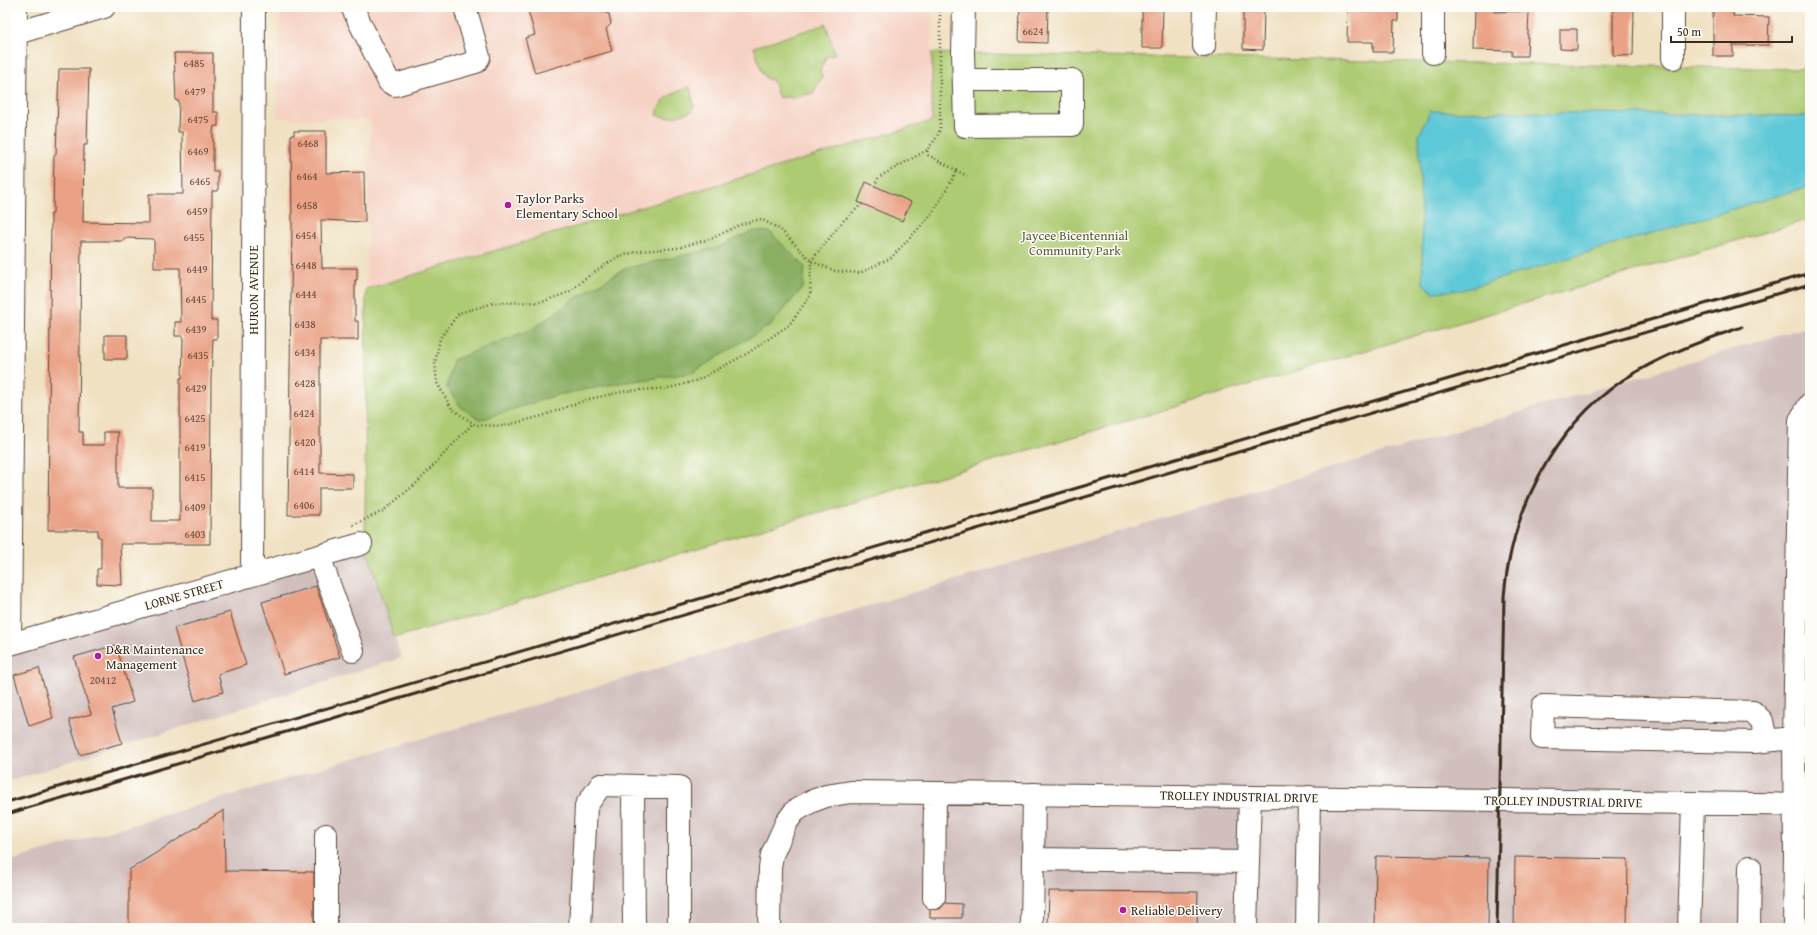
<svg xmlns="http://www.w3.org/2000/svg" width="1817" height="935" font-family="'Gentium Book Plus',serif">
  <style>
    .built { fill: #f6d2c4 }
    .industrial { fill: #d1bfbe }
    .green { fill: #adcb72; stroke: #747a48 }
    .forest { fill: #8aaf64; stroke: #626c41 }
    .water { fill: #5dc8d7; stroke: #4c797a }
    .building { fill: #eaa185; fill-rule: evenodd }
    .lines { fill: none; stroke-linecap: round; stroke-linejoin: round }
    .minor-casing { stroke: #564537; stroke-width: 24 }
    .path { stroke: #564537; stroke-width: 2.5; stroke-dasharray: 1 3; stroke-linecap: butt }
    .minor { stroke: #fff; stroke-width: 22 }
    .rail { stroke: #3b2a1e; stroke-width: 3 }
    .poi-dot { fill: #b5179e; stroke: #fdfcf7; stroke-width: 1.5 }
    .labels { text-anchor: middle; stroke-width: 3; stroke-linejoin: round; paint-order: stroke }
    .number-label { font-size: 11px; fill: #674838 }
    .poi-label { font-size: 13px; fill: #3b2a1e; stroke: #fdfcf7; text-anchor: start }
    .park-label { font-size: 13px; fill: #5d5a37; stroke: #fdfcf7 }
    .street-label { font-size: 13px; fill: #3b2a1e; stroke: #fdfcf7 }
  </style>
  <rect width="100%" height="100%" fill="#fdfcf7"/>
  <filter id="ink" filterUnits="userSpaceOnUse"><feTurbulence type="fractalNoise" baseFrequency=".025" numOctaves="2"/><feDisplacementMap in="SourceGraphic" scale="8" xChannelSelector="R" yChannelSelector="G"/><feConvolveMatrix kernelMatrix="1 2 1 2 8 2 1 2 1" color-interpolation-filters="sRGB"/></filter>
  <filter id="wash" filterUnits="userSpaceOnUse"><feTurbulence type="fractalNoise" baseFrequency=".012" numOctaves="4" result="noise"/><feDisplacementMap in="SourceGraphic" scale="16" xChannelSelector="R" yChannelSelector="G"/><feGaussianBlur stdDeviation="0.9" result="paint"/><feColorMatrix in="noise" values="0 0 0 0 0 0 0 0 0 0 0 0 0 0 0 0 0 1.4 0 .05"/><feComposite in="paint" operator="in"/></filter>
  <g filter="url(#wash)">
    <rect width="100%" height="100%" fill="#f1e1c3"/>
    <path class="built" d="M280 7H932V121L366 289 371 120 277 118Z"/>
    <path class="industrial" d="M1810 326V928H7V862Z
      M365 542 401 658 7 782V652Z"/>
    <path class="green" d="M826 24 835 54 826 57 820 71 822 77 813 93 792 98 787 97 779 98 772 79 768 80 762 73 754 47Z
      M932 53 1810 69V219L394 638 365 542 366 289 932 121Z
      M690 87 694 106 692 111C680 115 669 120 657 115 660 97 674 93 690 87Z"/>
    <path class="forest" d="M753 231 770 232 805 267 803 287 772 324 692 373 620 383 557 395 480 420 461 407 447 388 453 360 534 328 576 298 626 268 717 248Z"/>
    <path class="water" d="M1430 111 1810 116V186L1462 290 1433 292 1423 284 1419 136Z"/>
    <g id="blocks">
      <path class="building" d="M527 7H591L609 14 611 24 606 29 612 51 535 73 525 38 535 35Z
        M1020 7H1048L1047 43 1019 42Z
        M1142 7H1163L1162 48H1142Z
        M1243 7H1264L1263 50 1243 49Z
        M1348 7H1398V21H1394L1393 52H1373V42H1347Z
        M1474 7H1494V12L1529 11 1527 56H1512V51L1473 50Z
        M1613 7H1634L1633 56 1613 55Z
        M1713 7H1733V16L1769 17 1768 45H1733V56H1713Z
        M1560 29H1577V50L1560 49Z
        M174 53H213V112H218V126H214L213 132V171H218V191H212L211 320H217V339H213L211 380 210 544H120L122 585 97 584V569H101V537H98V530H48L51 214H53L54 155H56L59 69H89L87 145H84L83 222 149 223V194H183L182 132H178L179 101H176ZM124 238 154 239V268H180L181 322H175V336H182L183 339 182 378H180V521H152V488H118V432H104V445H83V432H79L81 241H124Z
        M294 131H326V173L364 172 365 222 321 220 322 268H357V280H355V321H358V340H320V473L353 474V488H319V515H288L292 225 291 135H294Z
        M866 182 911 202 902 221 858 202Z
        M105 335H127V359H105Z
        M316 586 340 657 284 674 262 602Z
        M230 612 246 665 218 674 223 692 195 701 174 628Z
        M116 645 133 702 112 709 122 743 80 755 69 720 91 714 74 657Z
        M39 668 53 718 29 726 14 675Z
        M224 810 225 871 314 872V928H129V870Z
        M1376 856 1489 858 1488 928H1375Z
        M1515 857 1628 859 1627 928H1514Z
        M1049 891 1198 892 1197 928H1048Z
        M945 903 962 904V918H930V909H940Z"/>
    </g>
  </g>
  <g filter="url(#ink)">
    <use href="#blocks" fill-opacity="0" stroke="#564537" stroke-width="1"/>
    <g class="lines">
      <defs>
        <path id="minor" d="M352 7 389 82 395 85 476 62 479 57 465 7
          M964 7 963 52 965 126 1072 125V80H965
          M7 36 104 7
          M1204 46 1205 7
          M1433 53V7
          M1673 58V7
          M319 556 353 651
          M252 574 254 7
          M10 644 16 7
          M7 645 361 544
          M1810 737 1794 738 1795 853H1810
          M1766 740 1762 721 1753 712 1543 706 1542 738 1755 742 1794 738 1800 420 1810 404
          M633 786 634 928
          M326 835V928
          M1033 859 1248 862
          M934 898 935 793
          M580 928 586 806 601 785 679 787V928
          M769 928 770 868 772 855 786 823 795 811 810 802 826 796 851 792 1500 800 1810 805
          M1032 928 1034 794
          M1246 928 1250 797
          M1307 928 1309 797
          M1689 928 1693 804
          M1749 928 1750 867
          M1794 928 1795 853"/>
      </defs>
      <use href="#minor" class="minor-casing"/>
      <path class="path" d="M940 7V129L937 137 927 150 928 155 967 176
        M874 186 879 177 927 150
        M862 204 844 220 811 261 810 296 789 325 748 353 698 380 670 388 626 391 589 399 542 416 504 426 476 425 452 409 437 383 435 363 440 338 459 313 494 303 542 302 569 292 587 277 619 256 640 251 677 248 713 238 739 225 761 219 781 230 811 261 835 271 860 273 891 258 932 214 957 171
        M353 525 383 511 418 482 473 423"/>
      <use href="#minor" class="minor"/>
      <path class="rail" d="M7 802 1810 273
        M7 814 1810 284
        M1497 928 1504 597C1511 512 1552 429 1623 380 1660 356 1701 341 1742 327"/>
    </g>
  </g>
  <g class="poi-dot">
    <circle cx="508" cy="205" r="4"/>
    <circle cx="98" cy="656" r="4"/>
    <circle cx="1123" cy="910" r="4"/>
  </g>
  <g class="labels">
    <g class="number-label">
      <text x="1033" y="35">6624</text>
      <text x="194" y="67">6485</text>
      <text x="195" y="95">6479</text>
      <text x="198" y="123">6475</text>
      <text x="308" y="147">6468</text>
      <text x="198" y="155">6469</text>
      <text x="307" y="180">6464</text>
      <text x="200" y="185">6465</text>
      <text x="307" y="209">6458</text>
      <text x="197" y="215">6459</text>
      <text x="306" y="239">6454</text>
      <text x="194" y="241">6455</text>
      <text x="306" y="269">6448</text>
      <text x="197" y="273">6449</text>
      <text x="306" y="298">6444</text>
      <text x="196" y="303">6445</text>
      <text x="305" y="328">6438</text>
      <text x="196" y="333">6439</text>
      <text x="305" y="356">6434</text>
      <text x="198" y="359">6435</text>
      <text x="305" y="387">6428</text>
      <text x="196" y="392">6429</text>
      <text x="304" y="417">6424</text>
      <text x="195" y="422">6425</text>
      <text x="305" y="446">6420</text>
      <text x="195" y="451">6419</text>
      <text x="304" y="475">6414</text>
      <text x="195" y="481">6415</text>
      <text x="304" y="509">6406</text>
      <text x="195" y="511">6409</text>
      <text x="195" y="538">6403</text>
      <text x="103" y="684">20412</text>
    </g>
    <g class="poi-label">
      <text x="516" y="203">Taylor Parks<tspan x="516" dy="15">Elementary School</tspan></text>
      <text x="106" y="654">D&amp;R Maintenance<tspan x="106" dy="15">Management</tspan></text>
      <text x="1131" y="915">Reliable Delivery</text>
    </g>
    <g class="park-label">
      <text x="1075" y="240">Jaycee Bicentennial<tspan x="1075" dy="15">Community Park</tspan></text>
    </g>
    <g class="street-label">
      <text transform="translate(253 290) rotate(-90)" y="5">HURON AVENUE</text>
      <text transform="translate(184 594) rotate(-16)" y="5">LORNE STREET</text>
      <text transform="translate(1239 796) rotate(1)" y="5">TROLLEY INDUSTRIAL DRIVE</text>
      <text transform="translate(1563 801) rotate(1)" y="5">TROLLEY INDUSTRIAL DRIVE</text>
    </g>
  </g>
  <rect width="1817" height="935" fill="none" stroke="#fdfcf7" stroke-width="24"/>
  <path d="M1671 36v6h121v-6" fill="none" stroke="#3b2a1e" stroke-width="2"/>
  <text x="1677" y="36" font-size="12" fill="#3b2a1e" stroke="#fdfcf7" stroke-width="3" paint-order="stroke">50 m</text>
</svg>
